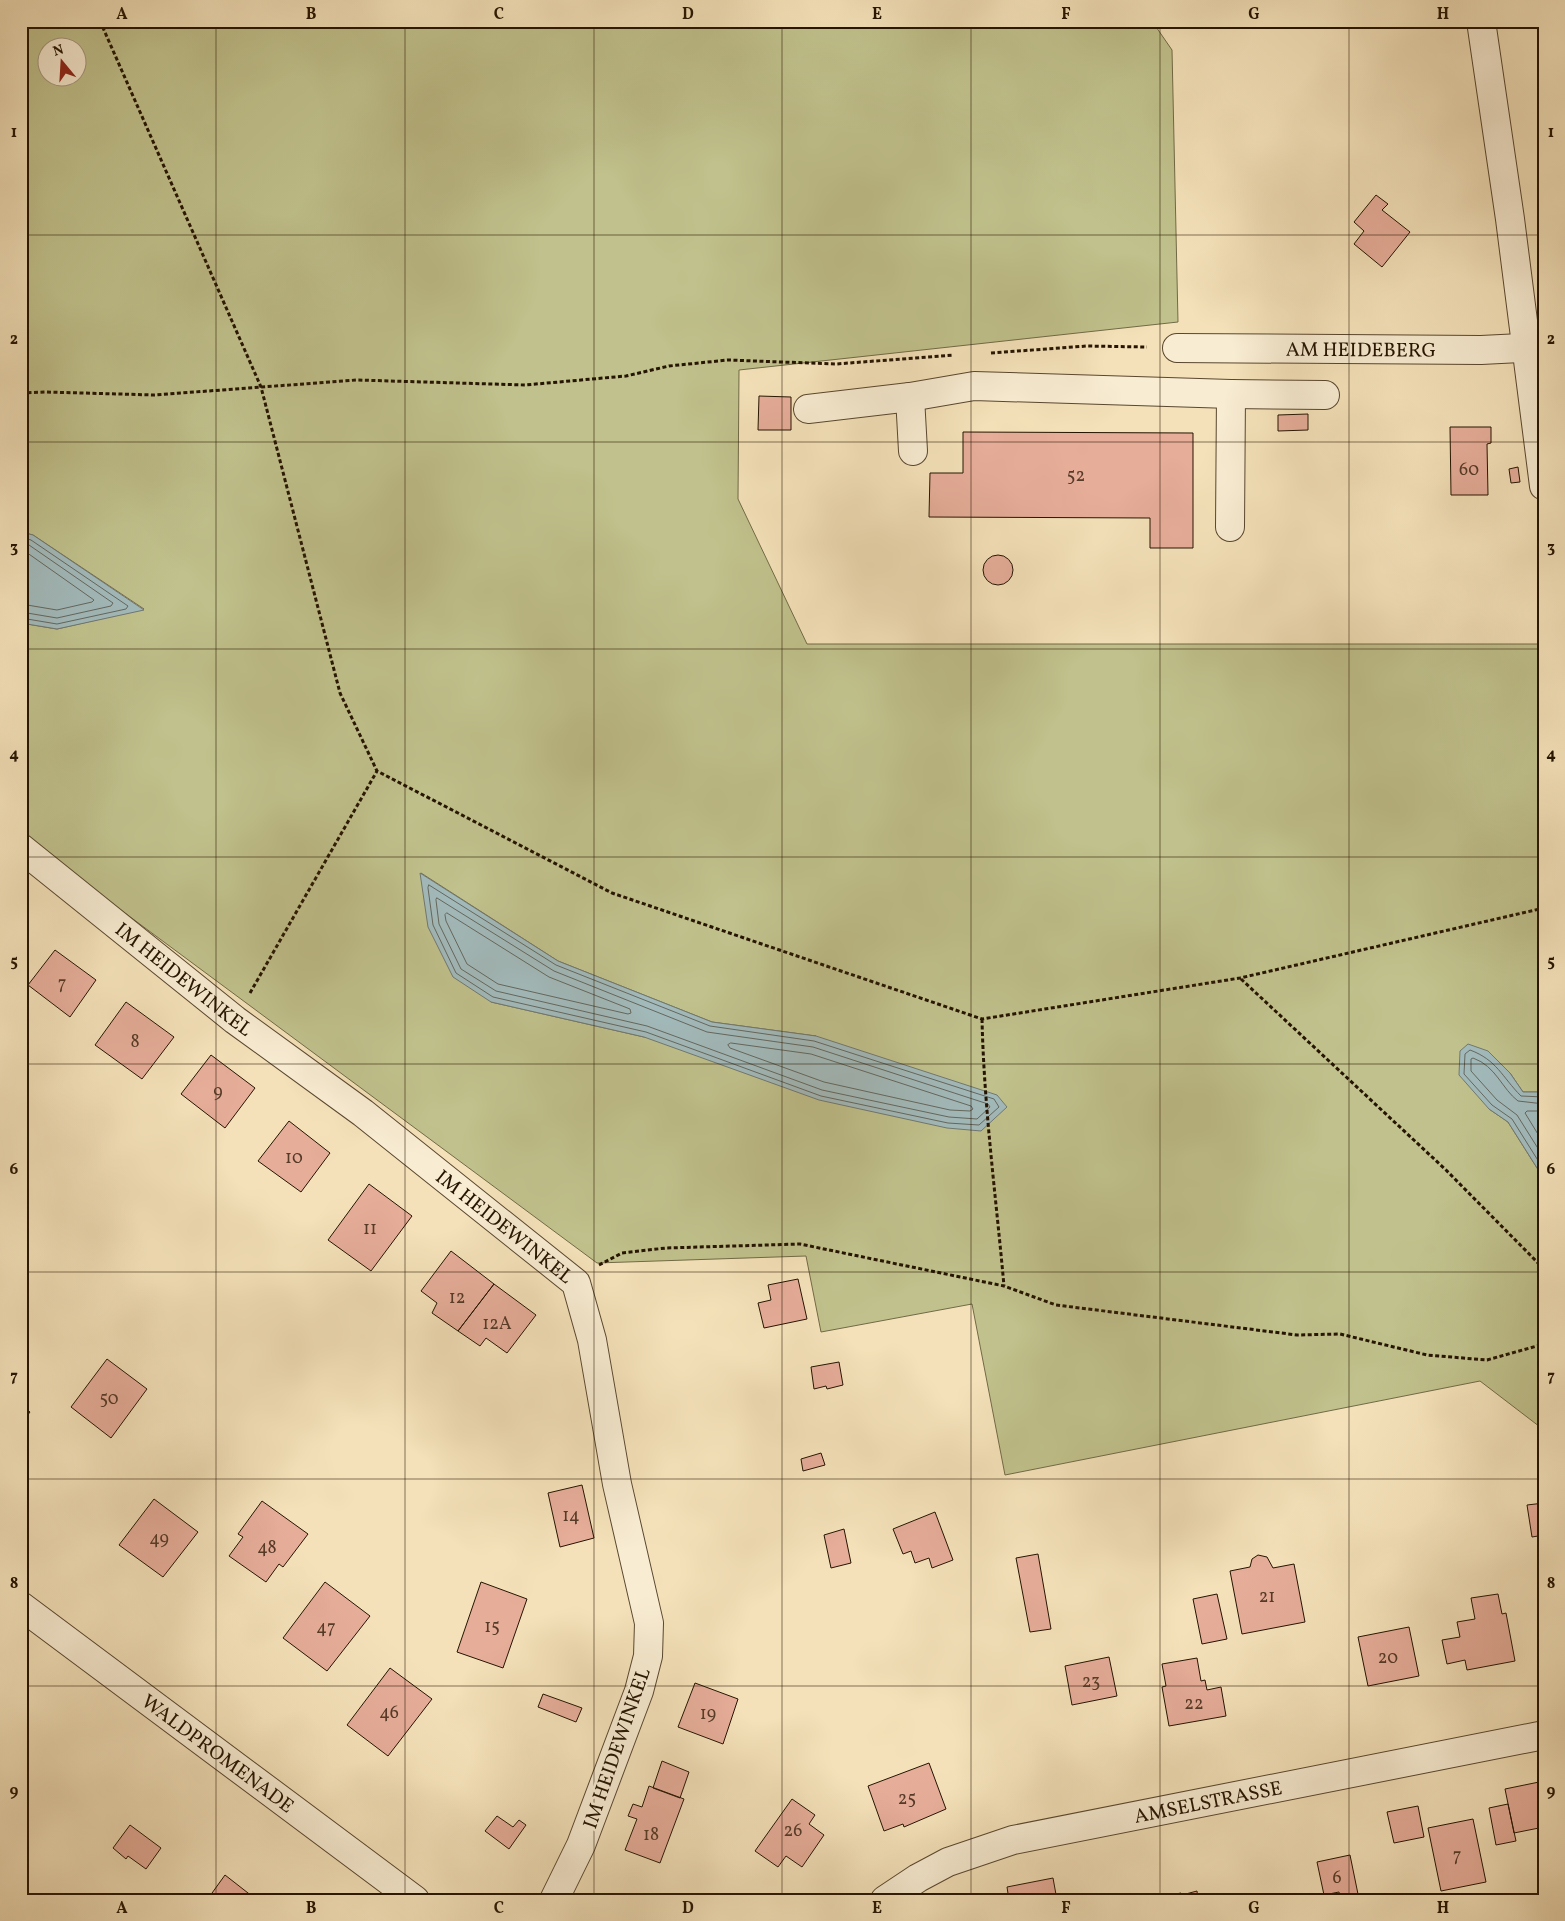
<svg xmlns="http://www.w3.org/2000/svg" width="1565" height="1921" font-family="Vollkorn,serif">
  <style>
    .green { fill: #c0c18c; stroke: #726a46; fill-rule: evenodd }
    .water { fill: #a2babb; stroke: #707871 }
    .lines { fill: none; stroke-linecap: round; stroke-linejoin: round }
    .shore { stroke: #64675e; stroke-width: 1 }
    .building { fill: #e6ad99; stroke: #251401 }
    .minor-casing { stroke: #59472f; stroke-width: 30 }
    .path { stroke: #251401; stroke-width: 3; stroke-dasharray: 4 2.5; stroke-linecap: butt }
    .minor { stroke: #f8ecd2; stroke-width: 28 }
    .grid { fill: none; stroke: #251401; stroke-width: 1; stroke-opacity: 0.55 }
    .labels { text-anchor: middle; stroke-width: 5; stroke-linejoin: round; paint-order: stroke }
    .number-label { font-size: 18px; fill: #553a27 }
    .street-label { font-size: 20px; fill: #251401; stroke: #f8ecd2 }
    .neatline { fill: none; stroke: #251401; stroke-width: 2 }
    .grid-label { font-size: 16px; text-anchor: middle; font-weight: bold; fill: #251401 }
  </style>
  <rect width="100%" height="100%" fill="#f4e1b9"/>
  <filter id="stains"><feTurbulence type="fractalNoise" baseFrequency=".004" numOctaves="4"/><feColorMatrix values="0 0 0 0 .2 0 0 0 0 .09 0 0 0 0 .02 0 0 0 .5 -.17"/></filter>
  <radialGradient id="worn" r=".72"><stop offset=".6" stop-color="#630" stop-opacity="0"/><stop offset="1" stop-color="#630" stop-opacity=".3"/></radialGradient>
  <path class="green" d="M21 21H1152L1172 50 1178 322 739 370 738 499 807 644H1544V1094L1542 1092H1523L1510 1073 1489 1109 1508 1122 1544 1179V1430L1480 1381 1005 1475 972 1304 821 1332 806 1256 597 1263 21 836V623L57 629 144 609 33 535 21 532ZM48 48H78V78H48ZM421 873 558 961 712 1022 816 1036 644 1037 491 1002Z"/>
  <path class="water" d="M21 532 33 535 144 610 57 629 21 623Z
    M420 873 558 961 712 1022 816 1036 997 1095 1007 1107 981 1131 947 1128 819 1100 644 1037 491 1002 453 977 428 927Z
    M1468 1044 1488 1051 1510 1073 1523 1092H1543L1544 1094V1179L1508 1122 1489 1109 1459 1075 1460 1051Z"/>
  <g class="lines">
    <path class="shore" d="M21 537 31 540 128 606 126 609 57 624 21 618
      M21 544 29 545 113 603 111 606 57 618 21 612
      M21 551 26 552 94 600 92 602 57 610 21 604
      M429 885 556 965 710 1026 814 1041 994 1099 999 1107 979 1125 948 1123 821 1096 646 1032 493 997 456 973 433 925 428 888Z
      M437 898 554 971 707 1032 813 1047 988 1104 990 1107 977 1119 949 1117 822 1090 647 1026 496 991 461 969 439 924 436 900Z
      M447 913 549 977 630 1009 631 1013 628 1014 498 984 467 964 446 921 445 915Z
      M731 1043 811 1054 971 1106 973 1109 970 1111 950 1110 824 1082 730 1048 728 1045Z
      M1544 1097 1521 1096C1502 1077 1497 1060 1470 1050L1465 1054 1464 1074 1492 1105 1512 1119 1544 1170
      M1544 1104 1518 1101C1502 1089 1496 1066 1473 1058L1471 1059V1071L1497 1100 1517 1115 1544 1158
      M1544 1111H1527L1525 1113 1544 1144"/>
  </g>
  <path class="building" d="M1376 195 1388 204 1382 210 1410 232 1382 267 1354 244 1364 231 1354 222Z
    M759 396 791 397V430H758Z
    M1308 414V430L1278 431V415Z
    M1450 427H1491V443L1487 444 1488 495H1451Z
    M963 432 1193 433V548H1150V518L929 517 930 473H963Z
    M1518 467 1520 482 1511 483 1509 469Z
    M983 570a15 15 0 1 1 30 0a15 15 0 1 1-30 0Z
    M55 950 96 980 70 1017 28 985Z
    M126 1002 174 1037 142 1079 95 1045Z
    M211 1055 255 1088 225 1128 181 1094Z
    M289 1121 330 1153 301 1192 258 1161Z
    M369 1184 412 1216 371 1271 328 1240Z
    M451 1251 494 1284 458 1331 432 1313 437 1303 421 1291Z
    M798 1279 807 1319 764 1328 758 1303 771 1300 768 1285Z
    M494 1284 536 1315 507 1353 486 1338 480 1346 458 1331Z
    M107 1359 147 1389 111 1438 71 1407Z
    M839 1362 843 1385 827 1389 826 1386 814 1389 811 1367Z
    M21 1405 30 1412 21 1424Z
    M821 1453 825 1465 803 1471 801 1459Z
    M582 1485 594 1538 560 1547 548 1493Z
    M154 1499 198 1532 163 1577 119 1545Z
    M262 1501 308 1534 283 1567 279 1564 266 1582 229 1556 243 1537 238 1534Z
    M1544 1503V1535L1532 1537 1527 1505Z
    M935 1512 953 1560 932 1568 929 1558 915 1563 911 1551 903 1554 893 1529Z
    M844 1529 851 1563 831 1568 824 1535Z
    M1038 1554 1051 1629 1030 1632 1016 1558Z
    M1258 1555 1267 1557 1273 1568 1294 1564 1305 1622 1242 1634 1230 1571 1250 1567 1252 1559Z
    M325 1582 370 1616 327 1671 283 1638Z
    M481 1582 527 1599 503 1668 457 1652Z
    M1217 1594 1227 1639 1202 1644 1193 1599Z
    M1498 1594 1502 1614 1506 1613 1515 1661 1467 1670 1465 1660 1447 1664 1442 1640 1460 1637 1457 1622 1475 1619 1471 1598Z
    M1409 1627 1419 1676 1368 1686 1358 1637Z
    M1109 1657 1117 1696 1072 1705 1065 1666Z
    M1197 1658 1201 1681 1205 1680 1207 1690 1221 1687 1226 1716 1169 1726 1162 1687 1166 1686 1162 1664Z
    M390 1668 432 1699 388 1756 347 1725Z
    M695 1683 738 1699 723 1744 678 1727Z
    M543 1694 582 1708 576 1722 538 1707Z
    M662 1761 689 1772 680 1798 653 1788Z
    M929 1763 946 1809 904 1827 903 1824 884 1831 868 1786Z
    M1544 1781V1827L1514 1833 1505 1789Z
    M649 1786 684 1799 660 1863 625 1850 637 1819 628 1816 633 1804 642 1807Z
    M792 1799 815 1815 809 1824 824 1835 802 1867 786 1856 778 1867 755 1851Z
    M1508 1804 1516 1841 1496 1845 1489 1808Z
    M1418 1806 1424 1837 1394 1843 1387 1812Z
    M497 1816 513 1827 519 1820 526 1825 509 1849 485 1831Z
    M1473 1819 1486 1882 1441 1891 1428 1828Z
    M130 1825 161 1848 146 1869 128 1856 126 1859 113 1848Z
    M1350 1855 1359 1899 1341 1900 1339 1892 1324 1895 1317 1862Z
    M225 1875 257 1900H207Z
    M1053 1878 1057 1900H1009L1007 1887Z
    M1197 1891 1198 1900H1183L1182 1895Z
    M1181 1893 1183 1900H1143Z"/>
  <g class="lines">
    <defs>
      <g id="minor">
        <path d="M1481 21 1510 219 1544 486"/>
        <path id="s1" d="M1177 348 1481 350 1543 347"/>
        <path d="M910 397 913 451"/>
        <path d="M808 409 910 397 974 386 1231 394 1325 395"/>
        <path d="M1230 527 1231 394"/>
        <path id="s2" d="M21 848 235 1020 363 1113 576 1283 592 1340 617 1484 649 1623 648 1656 639 1691 581 1845 554 1900"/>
        <path id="s3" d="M21 1606 415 1900"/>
        <path id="s4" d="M885 1900 918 1878 948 1862 1013 1840 1544 1735"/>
      </g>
    </defs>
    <use href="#minor" class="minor-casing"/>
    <path class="path" d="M100 21 261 387 340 693 377 771 612 893 982 1019 1240 978 1544 908
      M991 353 1087 346 1147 347
      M21 393 46 392 154 395 357 380 525 385 626 376 669 366 728 360 836 364 954 355
      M1241 979 1446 1170 1544 1269
      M250 993 377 771
      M982 1019C984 1108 996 1197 1004 1286
      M599 1265 622 1253 666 1248 800 1244 1004 1286 1056 1305 1297 1335 1340 1334 1427 1355 1487 1360 1544 1344"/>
    <use href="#minor" class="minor"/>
  </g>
  <path class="grid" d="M216 21V1900M405 21V1900M594 21V1900M782 21V1900M971 21V1900M1160 21V1900M1349 21V1900M21 235H1544M21 442H1544M21 649H1544M21 857H1544M21 1064H1544M21 1272H1544M21 1479H1544M21 1686H1544"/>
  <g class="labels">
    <g class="number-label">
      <text x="1469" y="475">60</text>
      <text x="1076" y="481">52</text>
      <text x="62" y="989">7</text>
      <text x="135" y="1047">8</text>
      <text x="218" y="1097">9</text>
      <text x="294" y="1163">10</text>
      <text x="370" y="1234">11</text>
      <text x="457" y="1303">12</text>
      <text x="497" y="1329">12A</text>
      <text x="109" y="1404">50</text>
      <text x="571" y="1521">14</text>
      <text x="159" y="1544">49</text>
      <text x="267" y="1553">48</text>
      <text x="1267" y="1602">21</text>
      <text x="492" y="1632">15</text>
      <text x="326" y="1633">47</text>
      <text x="1388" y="1663">20</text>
      <text x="1091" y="1687">23</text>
      <text x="1194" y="1709">22</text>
      <text x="389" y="1718">46</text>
      <text x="708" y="1719">19</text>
      <text x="907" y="1804">25</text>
      <text x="793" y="1836">26</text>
      <text x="651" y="1840">18</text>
      <text x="1457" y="1861">7</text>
      <text x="1337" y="1883">6</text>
    </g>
    <g class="street-label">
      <text dy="7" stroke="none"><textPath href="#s1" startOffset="184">AM HEIDEBERG</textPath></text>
      <text dy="7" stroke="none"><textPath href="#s2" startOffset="209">IM HEIDEWINKEL</textPath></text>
      <text dy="7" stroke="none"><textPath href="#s2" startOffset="614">IM HEIDEWINKEL</textPath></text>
      <text transform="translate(616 1748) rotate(-71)" y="7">IM HEIDEWINKEL</text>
      <text dy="7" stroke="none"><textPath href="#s3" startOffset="246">WALDPROMENADE</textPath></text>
      <text dy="7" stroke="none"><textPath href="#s4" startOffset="341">AMSELSTRASSE</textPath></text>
    </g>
  </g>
  <rect width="1565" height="1921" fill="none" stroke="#f4e1b9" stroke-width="55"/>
  <g transform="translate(62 62) rotate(342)"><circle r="24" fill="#f8ecd2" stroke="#a4967e"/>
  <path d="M0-4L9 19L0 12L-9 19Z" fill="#8f2418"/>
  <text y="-8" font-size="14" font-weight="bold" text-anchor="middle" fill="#251401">N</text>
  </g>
  <rect x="28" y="28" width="1510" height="1866" class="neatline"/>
  <g class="grid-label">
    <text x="122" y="19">A</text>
    <text x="311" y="19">B</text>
    <text x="499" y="19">C</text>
    <text x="688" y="19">D</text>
    <text x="877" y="19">E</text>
    <text x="1066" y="19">F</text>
    <text x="1254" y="19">G</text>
    <text x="1443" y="19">H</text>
    <text x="14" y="137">1</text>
    <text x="1551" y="137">1</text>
    <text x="14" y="344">2</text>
    <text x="1551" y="344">2</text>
    <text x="14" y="552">3</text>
    <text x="1551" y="552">3</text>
    <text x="14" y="759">4</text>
    <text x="1551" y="759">4</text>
    <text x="14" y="966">5</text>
    <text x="1551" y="966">5</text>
    <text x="14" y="1174">6</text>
    <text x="1551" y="1174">6</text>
    <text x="14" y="1381">7</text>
    <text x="1551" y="1381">7</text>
    <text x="14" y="1588">8</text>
    <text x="1551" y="1588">8</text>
    <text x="14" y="1796">9</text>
    <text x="1551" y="1796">9</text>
    <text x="122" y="1913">A</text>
    <text x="311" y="1913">B</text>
    <text x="499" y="1913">C</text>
    <text x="688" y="1913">D</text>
    <text x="877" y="1913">E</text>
    <text x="1066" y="1913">F</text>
    <text x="1254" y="1913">G</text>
    <text x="1443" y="1913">H</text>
  </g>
  <rect width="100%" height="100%" filter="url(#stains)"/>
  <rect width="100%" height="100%" fill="url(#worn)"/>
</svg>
